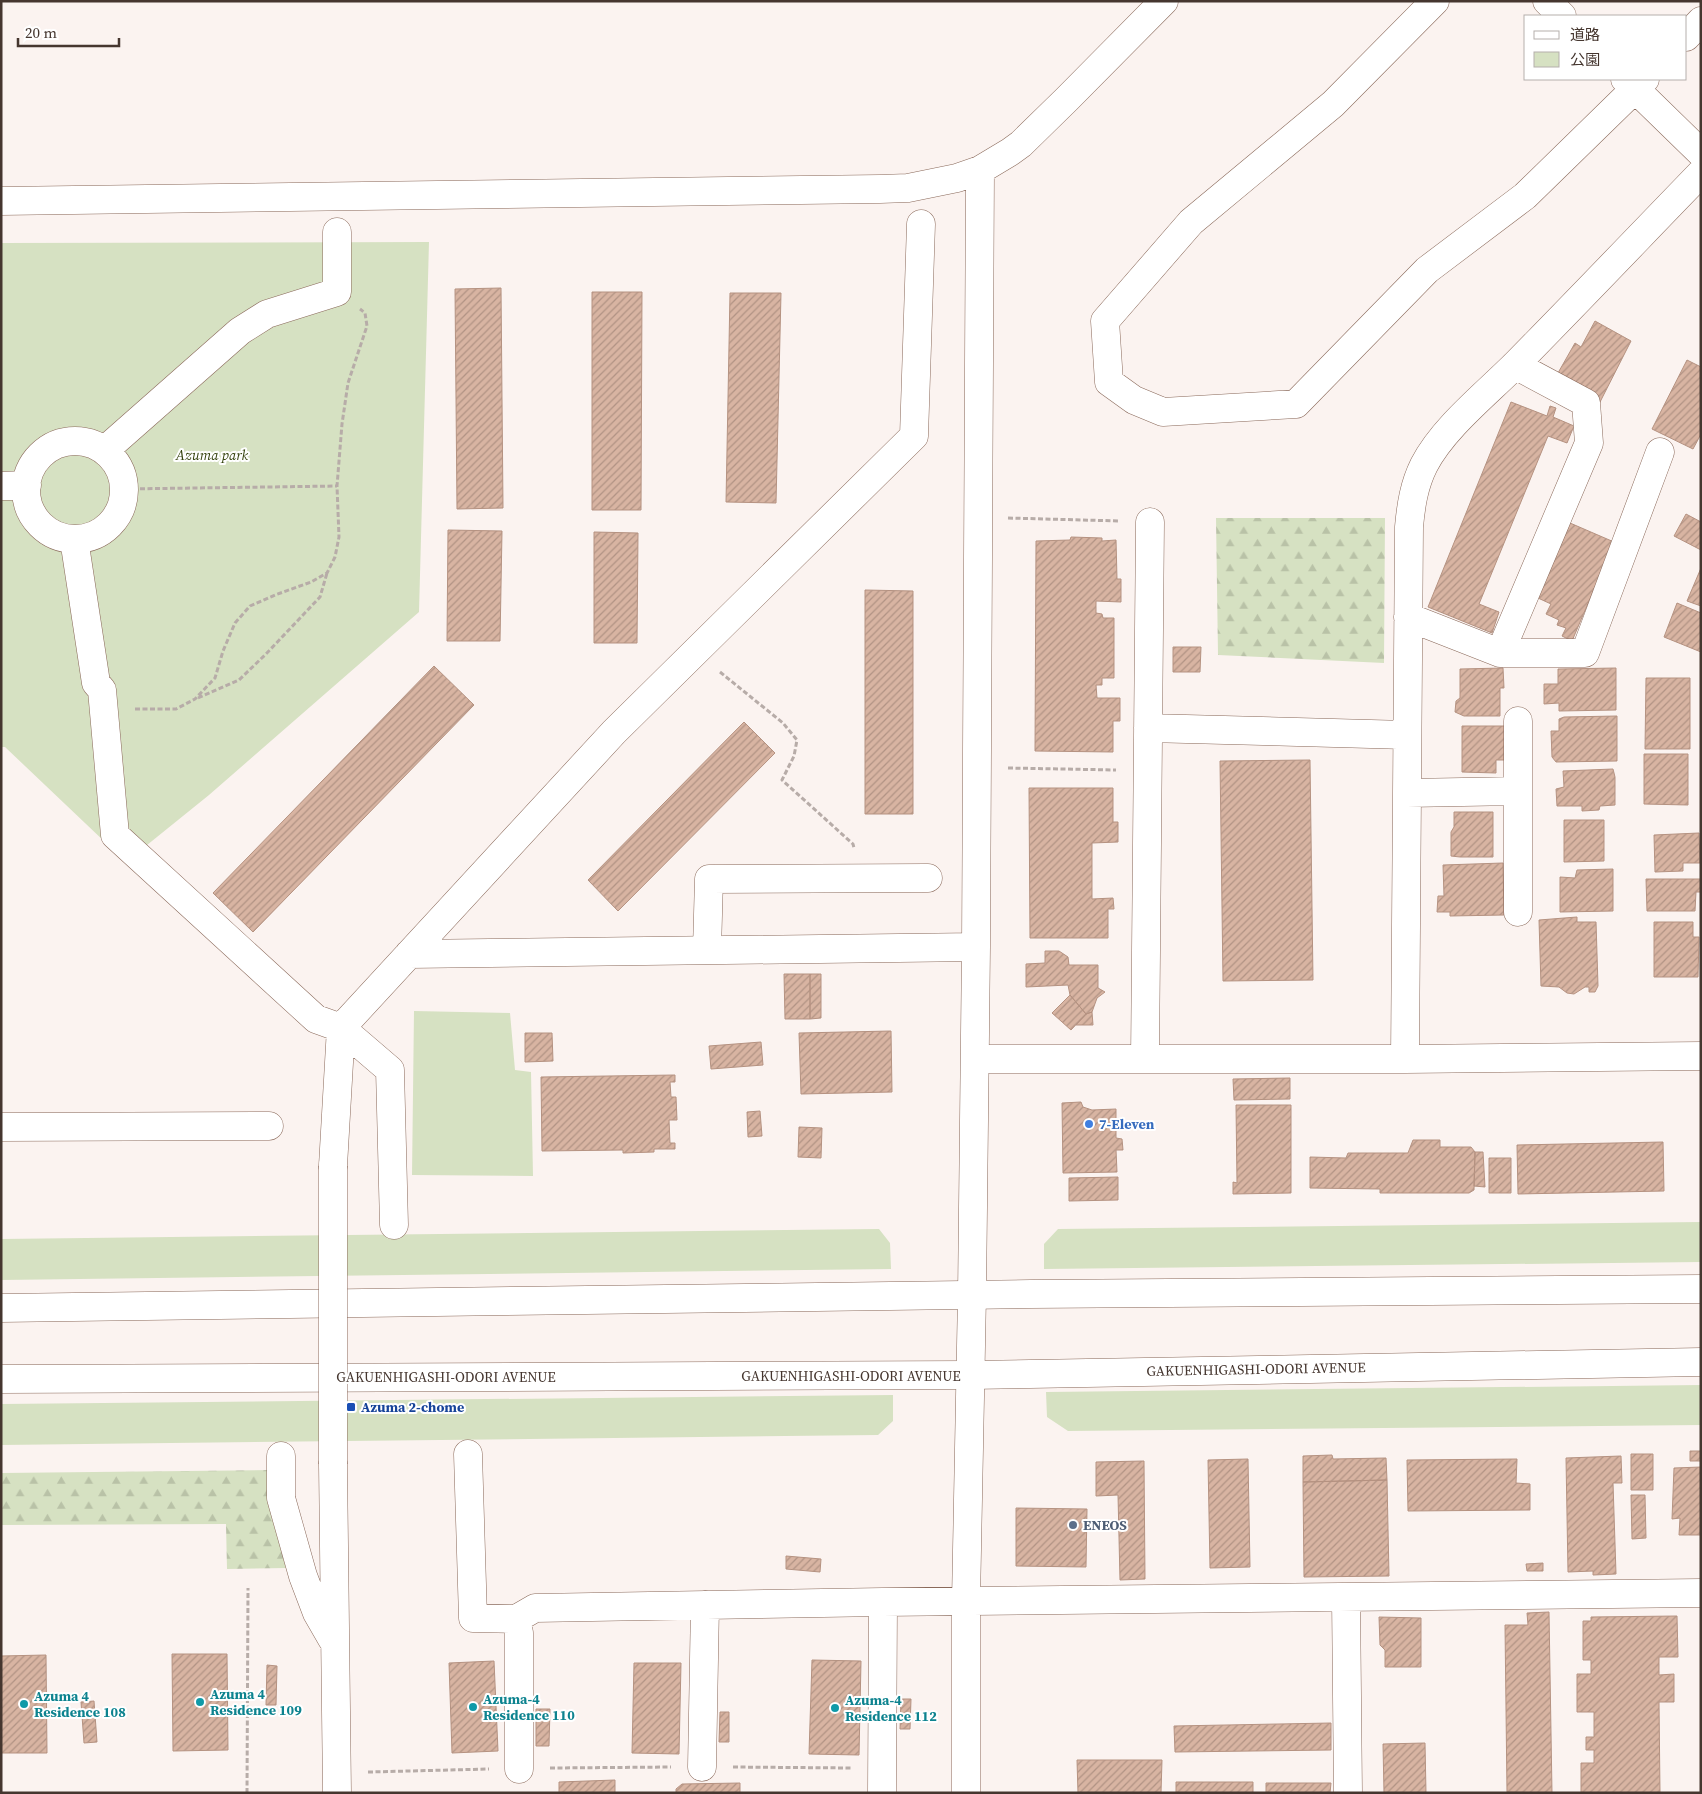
<svg xmlns="http://www.w3.org/2000/svg" width="1702" height="1794" font-family="'Source Serif 4','Noto Sans JP',serif">
  <style>
    .green { fill: #d6e1c2 }
    .forest { fill: url(#forest-firs) }
    .building { fill: url(#building-hatch); stroke: #b59281 }
    .lines { fill: none; stroke-linecap: round; stroke-linejoin: round }
    .minor-casing { stroke: #8a695a; stroke-width: 29 }
    .major-casing { stroke: #8a695a; stroke-width: 29 }
    .path { stroke: #b7aca8; stroke-width: 3; stroke-dasharray: 5 2.5; stroke-linecap: butt }
    .minor { stroke: #fff; stroke-width: 28 }
    .major { stroke: #fff; stroke-width: 28 }
    .minor-bridge-casing { stroke: #8a695a; stroke-width: 29; stroke-linecap: butt }
    .minor-bridge { stroke: #fff; stroke-width: 28 }
    .shop-dot { fill: #3f7fe0; stroke: #fff; stroke-width: 2 }
    .transit-dot { fill: #1a4fb4; stroke: #fff; stroke-width: 2 }
    .service-dot { fill: #5c6f8a; stroke: #fff; stroke-width: 2 }
    .culture-dot { fill: #0f9aa8; stroke: #fff; stroke-width: 2 }
    .labels { text-anchor: middle; stroke-width: 4; stroke-linejoin: round; paint-order: stroke }
    .park-label { font-size: 14px; font-style: italic; fill: #34420d; stroke: #fff }
    .shop-label { font-size: 14px; font-weight: bold; fill: #366cbe; stroke: #fff; text-anchor: start }
    .street-label { font-size: 14px; fill: #45362f; stroke: #fff }
    .transit-label { font-size: 14px; font-weight: bold; fill: #164399; stroke: #fff; text-anchor: start }
    .service-label { font-size: 14px; font-weight: bold; fill: #4e5e75; stroke: #fff; text-anchor: start }
    .culture-label { font-size: 14px; font-weight: bold; fill: #0d838f; stroke: #fff; text-anchor: start }
  </style>
  <defs>
    <pattern id="forest-firs" width="22" height="20" patternUnits="userSpaceOnUse" patternTransform="scale(1.25)"><rect width="22" height="20" fill="#d6e1c2"/><path d="M5 1l3.5 6h-7zM16 11l3.5 6h-7z" fill="#b9c2a7"/></pattern>
    <pattern id="building-hatch" width="6" height="6" patternUnits="userSpaceOnUse" patternTransform="scale(1.25)"><rect width="6" height="6" fill="#d8b4a2"/><path d="M-1 1l2-2M0 6l6-6M5 7l2-2" fill="none" stroke="#b19384"/></pattern>
  </defs>
  <rect width="100%" height="100%" fill="#fbf3f0"/>
  <path class="green" d="M429 242 419 612 209 795 126 862 5 747H1V243Z
    M414 1011 510 1013 515 1070 531 1072 533 1176 412 1175Z
    M1701 1222V1262L1044 1269V1244L1058 1229Z
    M879 1229 890 1243 891 1269 1 1280V1239Z
    M1701 1385V1425L1068 1431 1047 1417 1046 1392Z
    M893 1395V1421L878 1435 1 1445V1404Z"/>
  <path class="forest" d="M1216 518H1385L1384 663 1218 655Z
    M271 1470 273 1517 286 1568 227 1569 226 1524 1 1525V1473Z"/>
  <path class="building" d="M501 288 503 508 457 509 455 289Z
    M592 292H642L641 510H592Z
    M730 293H781L776 503 726 502Z
    M1595 321 1631 341 1599 404 1554 380 1575 343 1581 347Z
    M1687 360 1701 367V434L1693 449 1652 429Z
    M1511 402 1547 416 1550 406 1556 408 1553 417 1574 426 1567 443 1548 436 1479 604 1499 612 1492 633 1428 607Z
    M1686 514 1701 522V550L1674 536Z
    M1570 523 1614 542 1572 641 1562 636 1566 628 1557 625 1559 620 1546 614 1551 604 1538 598Z
    M448 530 502 531 500 641H447Z
    M594 532 638 533 637 643H594Z
    M1071 537 1102 538V541L1116 540 1117 579H1121V602L1096 601V613L1102 614 1103 618H1114V678H1102V685H1096L1097 698H1120V721H1113V752L1035 751 1036 541 1070 540Z
    M1701 568V606L1687 601Z
    M865 590 913 591V814H865Z
    M1677 603 1701 613V652L1664 637Z
    M1173 647H1201L1200 672H1173Z
    M434 666 474 705 253 932 213 893Z
    M1503 668 1504 688H1500V716H1464L1455 712 1456 701 1460 698V669Z
    M1616 668V710L1559 711V703L1544 704V684H1558V669Z
    M1646 678H1690V749H1645Z
    M1617 716V761L1556 762 1552 757 1551 731H1559V719L1564 717Z
    M744 722 775 753 618 911 588 880Z
    M1462 726H1505L1504 760H1496V773L1462 772Z
    M1644 754H1688V805L1644 804Z
    M1310 760 1313 980 1223 981 1220 761Z
    M1613 769 1615 777V805L1600 806 1599 810 1582 811V806H1557L1556 789 1564 787 1563 771Z
    M1029 788H1113V822H1118V842L1092 843V899L1113 898 1114 909H1108V938H1030Z
    M1454 812H1493V857H1460L1451 856V832L1454 827Z
    M1564 820H1604V861L1564 862Z
    M1699 833 1700 863H1683V871L1655 872 1654 835Z
    M1503 863 1504 915 1450 916V912H1437L1438 896H1444L1443 865Z
    M1613 869V911L1560 912V877L1575 878 1577 870Z
    M1646 879H1701V892H1696L1695 911H1647Z
    M1577 917V922H1596L1598 986 1595 992H1589V987H1585L1574 994 1567 993 1559 987 1541 986 1539 920Z
    M1654 922H1693V937H1699L1698 977H1654Z
    M1045 951H1059L1068 957 1069 965H1098V988L1105 992 1097 998 1092 1012 1086 1014 1070 995 1068 985 1026 987V964L1045 963Z
    M784 974H810V1019H785Z
    M810 974H821V1018L810 1019Z
    M1070 995 1086 1014 1071 1030 1052 1013Z
    M1092 1012 1093 1025H1076L1086 1014Z
    M891 1031 892 1092 801 1094 799 1033Z
    M525 1033H552L553 1061 525 1062Z
    M761 1042 763 1065 711 1069 709 1046Z
    M675 1075V1082H670L671 1097H676L677 1120H669L670 1143H675V1149H654V1152L623 1153V1150L542 1151 541 1077Z
    M1290 1078V1099L1234 1100 1233 1079Z
    M1081 1102 1083 1107 1092 1110 1116 1109V1138L1122 1139 1123 1150H1116L1117 1172 1063 1173 1062 1103Z
    M1236 1105H1291V1193L1233 1194V1182L1237 1183Z
    M760 1111 762 1136 748 1137 747 1112Z
    M799 1127 822 1128 821 1158 798 1157Z
    M1413 1140H1440V1147H1471L1475 1152 1474 1190 1469 1193H1380V1189L1310 1188V1157L1346 1158 1348 1153H1408Z
    M1663 1142 1664 1191 1518 1194 1517 1145Z
    M1475 1152H1483L1485 1187 1474 1186Z
    M1489 1158H1511V1193H1489Z
    M1118 1177V1200L1069 1201V1178Z
    M1690 1451H1701V1461H1690Z
    M1631 1454H1653V1490H1631Z
    M1332 1455 1333 1459 1386 1458 1387 1480 1303 1482V1456Z
    M1621 1456 1622 1483H1613L1616 1574 1593 1575V1571L1568 1572 1566 1458Z
    M1248 1459 1250 1567 1210 1568 1208 1460Z
    M1517 1459 1516 1483 1530 1484V1510L1408 1511 1407 1460Z
    M1144 1461 1145 1579 1120 1580 1118 1495 1096 1496V1462Z
    M1701 1467V1535H1679L1680 1518 1672 1519 1674 1468Z
    M1387 1480 1389 1576 1304 1577 1303 1482Z
    M1631 1495H1645L1646 1538 1632 1539Z
    M1016 1508 1087 1509 1086 1567 1016 1566Z
    M786 1556 821 1559 820 1572 786 1569Z
    M1543 1563V1571H1527L1526 1564Z
    M1549 1612 1552 1793 1507 1792 1505 1625H1528L1527 1613Z
    M1677 1616 1678 1657H1659V1675L1674 1674V1702H1659L1660 1793H1581V1763H1594V1750H1586V1737H1594V1712H1577V1674H1591V1660H1583V1621H1591V1617Z
    M1379 1617 1421 1618V1667H1385V1650L1380 1645Z
    M172 1654H227L228 1750 173 1751Z
    M46 1655 47 1753H1V1656Z
    M812 1660 861 1661 859 1755 809 1754Z
    M494 1661 498 1751 452 1753 449 1663Z
    M634 1663H681L679 1754 632 1753Z
    M267 1665 277 1666 276 1705H266Z
    M901 1699H911L910 1729H900Z
    M94 1701 97 1742 84 1743 81 1702Z
    M536 1709H550L549 1746H536Z
    M720 1712H729V1742H719Z
    M1331 1723V1750L1175 1752 1174 1726Z
    M1425 1743 1426 1793H1384L1383 1744Z
    M1077 1760H1162L1161 1793H1078Z
    M615 1780V1793H559V1782Z
    M1176 1782H1253V1793H1176Z
    M740 1783V1793H676V1789L682 1784Z
    M1266 1783H1331L1330 1793H1266Z"/>
  <g class="lines">
    <defs>
      <path id="minor" d="M1435 1 1333 104 1191 222 1105 321 1109 382 1134 400 1163 412 1296 404 1427 270 1525 196 1645 79
        M1547 1 1562 16
        M1686 37 1701 21
        M1625 79 1701 153
        M1 201 880 189 908 188 957 178 980 170 1010 152 1021 144 1067 99 1164 1
        M26 490a49 49 0 1 1 98 0a49 49 0 1 1-98 0Z
        M105 450 240 331 267 314 337 292V232
        M1 486 27 485
        M74 539 96 683 102 690 115 835 316 1019 341 1028 390 1070 394 1225
        M1408 617 1500 653 1589 443 1586 403 1515 365
        M1500 653H1585L1660 452
        M1148 728 1407 735
        M1407 793 1518 791
        M1518 912V721
        M707 950 709 879 928 878
        M409 954 976 947
        M975 1059H1405L1701 1056
        M1145 1059 1150 522
        M1405 1059 1409 527C1411 505 1414 485 1424 465 1443 428 1486 394 1516 364 1578 301 1639 237 1701 173
        M1 1127 269 1126
        M333 1166 341 1028 614 732 914 436 921 224
        M468 1454 473 1618 516 1619 535 1608 883 1602
        M281 1456V1498L303 1576 317 1613 332 1639
        M333 1464 337 1793
        M1346 1598 1348 1793
        M516 1619 519 1633V1769
        M702 1767 705 1605
        M882 1793 883 1602 1701 1593
        M966 1793V1601L972 1295 976 947 980 170"/>
      <path id="major" d="M1 1308 1031 1294 1701 1289
        M1 1379 970 1375 1701 1362"/>
    </defs>
    <use href="#minor" class="minor-casing"/>
    <use href="#major" class="major-casing"/>
    <path class="path" d="M125 489 337 486
      M1008 518 1120 521
      M720 672 783 723 797 740 794 756 782 780 853 844 854 848
      M198 698 239 680 266 654 320 597 327 573
      M135 709H176L195 699 215 678 223 651 235 623 250 606 275 595 311 582 327 573 335 557 339 537 337 486 342 424 348 383 367 326 365 313 360 309
      M1008 768 1116 770
      M733 1767 851 1768
      M550 1768 671 1767
      M368 1772 489 1769
      M247 1793 248 1588"/>
    <use href="#minor" class="minor"/>
    <use href="#major" class="major"/>
    <defs>
      <path id="minor-bridge" d="M333 1166V1464"/>
    </defs>
    <use href="#minor-bridge" class="minor-bridge-casing"/>
    <use href="#minor-bridge" class="minor-bridge"/>
  </g>
  <circle class="shop-dot" cx="1089" cy="1124" r="5"/>
  <rect class="transit-dot" x="346" y="1402" width="10" height="10" rx="2.5"/>
  <circle class="service-dot" cx="1073" cy="1525" r="5"/>
  <g class="culture-dot">
    <circle cx="200" cy="1702" r="5"/>
    <circle cx="24" cy="1704" r="5"/>
    <circle cx="473" cy="1707" r="5"/>
    <circle cx="835" cy="1708" r="5"/>
  </g>
  <g class="labels">
    <g class="park-label">
      <text x="212" y="460">Azuma park</text>
    </g>
    <g class="shop-label">
      <text x="1099" y="1129">7-Eleven</text>
    </g>
    <g class="street-label">
      <text transform="translate(1256 1369) rotate(-1)" y="5">GAKUENHIGASHI-ODORI AVENUE</text>
      <text x="851" y="1381">GAKUENHIGASHI-ODORI AVENUE</text>
      <text x="446" y="1382">GAKUENHIGASHI-ODORI AVENUE</text>
    </g>
    <g class="transit-label">
      <text x="361" y="1412">Azuma 2-chome</text>
    </g>
    <g class="service-label">
      <text x="1083" y="1530">ENEOS</text>
    </g>
    <g class="culture-label">
      <text x="210" y="1699">Azuma 4<tspan x="210" dy="16">Residence 109</tspan></text>
      <text x="34" y="1701">Azuma 4<tspan x="34" dy="16">Residence 108</tspan></text>
      <text x="483" y="1704">Azuma-4<tspan x="483" dy="16">Residence 110</tspan></text>
      <text x="845" y="1705">Azuma-4<tspan x="845" dy="16">Residence 112</tspan></text>
    </g>
  </g>
  <rect width="1702" height="1794" fill="none" stroke="#45362f" stroke-width="5"/>
  <rect x="1524" y="15" width="162" height="65" fill="#ffffff" stroke="#b5afac"/>
  <rect x="1534" y="31" width="25" height="8" fill="#ffffff" stroke="#b5afac"/>
  <text x="1570" y="40" font-size="15" fill="#45362f">道路</text>
  <rect x="1534" y="52" width="25" height="15" fill="#d6e1c2" stroke="#b5afac"/>
  <text x="1570" y="65" font-size="15" fill="#45362f">公園</text>
  <path d="M18 38v8h101v-8" fill="none" stroke="#45362f" stroke-width="2.5"/>
  <text x="25" y="38" font-size="15" fill="#45362f" stroke="#ffffff" stroke-width="4" paint-order="stroke">20 m</text>
</svg>
